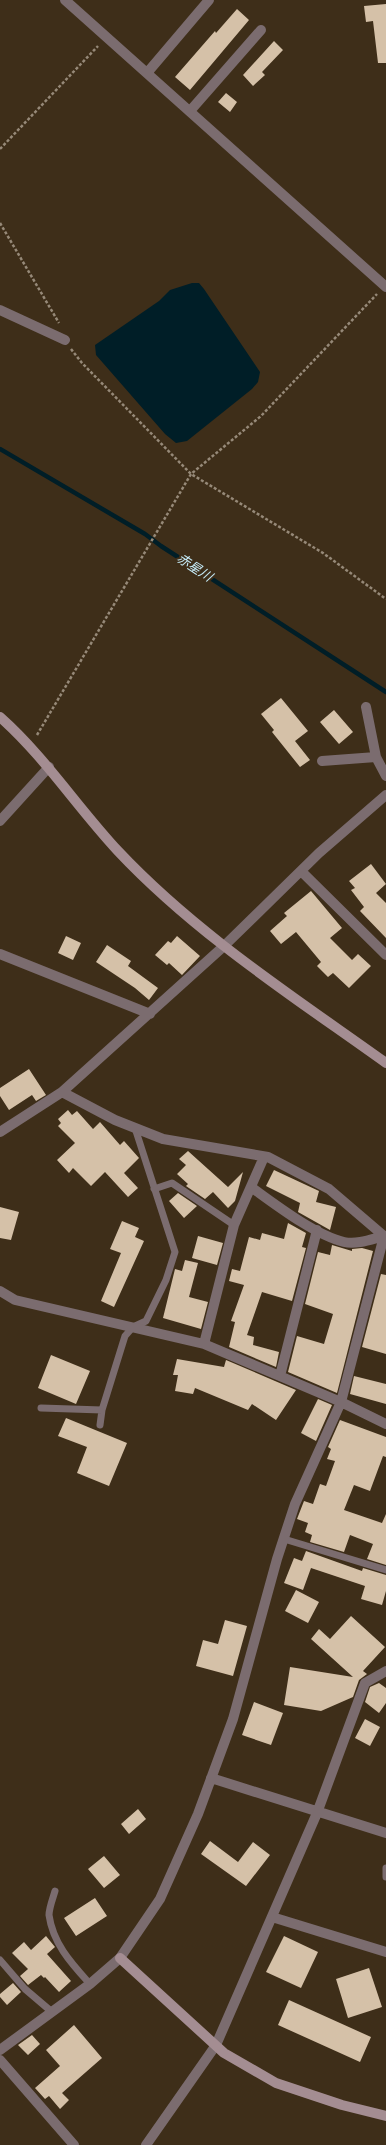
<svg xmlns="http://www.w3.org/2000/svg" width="386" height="2145" font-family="'Space Grotesk','Noto Sans JP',sans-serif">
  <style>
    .water { fill: #001e27 }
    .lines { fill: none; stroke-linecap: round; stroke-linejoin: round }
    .stream { stroke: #001e27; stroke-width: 4.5 }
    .building { fill: #d5c1a8 }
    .path { stroke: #968978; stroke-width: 2.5; stroke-dasharray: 3 2; stroke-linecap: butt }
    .lane { stroke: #7b6c6f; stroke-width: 7 }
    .street { stroke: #7b6c6f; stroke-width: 10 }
    .secondary { stroke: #a48d92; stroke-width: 10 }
    .labels { text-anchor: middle; stroke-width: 4; stroke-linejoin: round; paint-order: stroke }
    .water-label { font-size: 13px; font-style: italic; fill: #c6ecf9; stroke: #3e2e19 }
  </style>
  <rect width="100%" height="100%" fill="#3e2e19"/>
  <path class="water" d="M192 283H199L204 289 260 372 258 382 252 389 187 441 176 443 165 434 96 355 95 345 159 301 170 290Z"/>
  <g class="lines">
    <path class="stream" d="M0 449 145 534 161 546 386 692"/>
  </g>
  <path class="building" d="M386 4V63H378L373 21 366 22 364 6Z
    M237 9 249 20 190 90 175 77 215 31 216 33Z
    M274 41 283 50 262 72 265 75 253 86 243 75Z
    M226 93 237 102 230 112 218 102Z
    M281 698 308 731 295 741 310 760 300 767 272 732 274 730 261 714Z
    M334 710 353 732 339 744 320 722Z
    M371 864 386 884 376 893 386 903V938L360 911 364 907 351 890 355 888 349 881Z
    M311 891 342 928 330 938 352 960 358 954 371 966 349 988 333 973 328 977 317 966 321 962 296 932 281 944 270 931 287 916 284 913Z
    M66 936 81 943 73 960 58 953Z
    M177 936 200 956 182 975 169 963 167 965 155 955 168 941 171 943Z
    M107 945 131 961 128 966 158 988 149 1000 135 988 96 962Z
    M29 1069 46 1095 36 1101 32 1095 9 1110 0 1096V1088Z
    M68 1110 72 1115 77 1111 93 1129 100 1122 120 1145 124 1141 139 1158 124 1173 138 1188 128 1197 105 1172 91 1186 73 1168 69 1173 57 1160 75 1143 58 1126 61 1123 58 1119Z
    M188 1151 228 1187 243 1172 235 1201 228 1208 213 1192 205 1199 186 1186 188 1184 177 1174 186 1165 179 1159Z
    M274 1170 319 1191 316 1202 336 1207 330 1230 298 1212 300 1203 266 1186Z
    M178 1193 197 1206 184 1218 169 1201Z
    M0 1207 19 1212 11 1240 0 1238Z
    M122 1221 139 1228 135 1237 144 1241 114 1307 101 1301 121 1253 110 1249Z
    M288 1223 306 1233 302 1247 306 1248 292 1301 262 1292 247 1335 254 1337 253 1345 279 1352 276 1367 229 1347 235 1322 231 1321 244 1285 229 1281 232 1269 240 1271 249 1237 260 1240 262 1233 284 1239Z
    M198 1236 223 1243 217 1265 192 1258Z
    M332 1245 352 1251V1249L362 1248 373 1251 337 1393 288 1372 297 1336 324 1344 333 1314 305 1304 318 1252 330 1255Z
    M185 1260 198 1263 189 1297 208 1302 201 1329 163 1318 175 1269 182 1271Z
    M381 1274 386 1275V1354L362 1347Z
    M51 1355 90 1371 76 1404 38 1388Z
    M177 1359 224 1367 226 1360 296 1390 276 1420 252 1404 248 1410 195 1388 193 1394 175 1391 178 1375H173Z
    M354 1376 386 1384V1404L350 1394Z
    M318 1399 332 1405 316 1441 301 1433Z
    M66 1418 127 1443 109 1486 77 1473 87 1447 58 1436Z
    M340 1420 386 1437V1457L383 1456 370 1491 354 1485 344 1510 382 1523 386 1514V1565L367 1559 373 1544 350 1535 344 1552 310 1542 312 1535 305 1532 308 1523 297 1519 304 1501 313 1504 320 1484 326 1486 335 1461 327 1459 331 1449 328 1447Z
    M306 1551 362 1571 363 1568 386 1575V1591L382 1605 361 1599 365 1586 311 1568 303 1590 284 1583 294 1558 302 1561Z
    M296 1590 319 1602 308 1623 285 1611Z
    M351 1616 385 1647 363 1671 367 1674 359 1680 353 1697 321 1711 284 1705 290 1667 353 1677 311 1639 319 1629 330 1639Z
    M225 1620 247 1626 233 1676 196 1666 203 1640 218 1644Z
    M379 1683 386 1688V1703L379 1713 365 1702 370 1687Z
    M254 1702 283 1713 271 1745 242 1735Z
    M365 1719 380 1727 370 1746 355 1738Z
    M138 1809 146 1819 129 1834 121 1824Z
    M210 1841 238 1862 253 1842 270 1855 246 1886 201 1854Z
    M104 1856 120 1875 104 1888 88 1869Z
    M95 1898 107 1916 76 1936 64 1918Z
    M46 1936 55 1947 47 1954 71 1981 59 1992 45 1977 44 1978 41 1975 28 1985 20 1976 28 1969 12 1953 24 1942 31 1950Z
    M284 1936 318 1952 301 1988 266 1972Z
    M369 1968 382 2007 348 2018 336 1979Z
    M13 1983 21 1992 7 2005 0 1997V1994Z
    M289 2000 371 2037 360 2062 278 2025Z
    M74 2025 102 2058 62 2093 69 2100 60 2109 49 2096 45 2099 35 2088 60 2066 46 2050Z
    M32 2035 40 2044 28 2055 18 2045Z"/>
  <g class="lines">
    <path class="path" d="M0 149 98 46
      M0 223 59 323
      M71 349 82 363 191 474 323 553 386 599
      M37 735 191 474 261 416 377 294"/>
    <path class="lane" d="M154 1189 172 1183 234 1225
      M41 1408 102 1410
      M100 1425 102 1410 125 1336 133 1327 146 1321 166 1280 175 1252 135 1128
      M284 1539 386 1570
      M386 1868V1877
      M55 1891C53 1898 49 1908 49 1915 53 1944 72 1964 90 1984
      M0 1960 25 1989 52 2012"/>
    <path class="street" d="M65 0 386 287
      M147 73 209 0
      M190 111 261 30
      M0 310 65 340
      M366 707 376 757
      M322 761 376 757 386 776
      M0 821 49 767
      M301 871 386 955
      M0 954 150 1014
      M62 1092 115 1120 163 1139 268 1157 329 1189 384 1236H386
      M0 1132 62 1092 224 946 319 853 386 795
      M0 1291 15 1300 204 1344 341 1402 386 1424
      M204 1344 234 1225 264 1157
      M280 1376 317 1230
      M211 1778 386 1833
      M272 1917 386 1952
      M0 2050 90 1984 120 1958 160 1899 198 1814 233 1719 277 1559 295 1504 341 1402 384 1236C372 1239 357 1245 344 1242 315 1235 276 1205 251 1187
      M0 2060 74 2145
      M146 2145 216 2045 317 1813 365 1683 386 1671"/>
    <path class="secondary" d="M0 717C45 757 77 807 118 851 196 934 294 997 386 1063
      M120 1958 224 2053 276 2083 342 2105 386 2116"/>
  </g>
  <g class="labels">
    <g class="water-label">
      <text transform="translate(195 567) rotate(33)" y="5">赤星川</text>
    </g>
  </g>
</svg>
